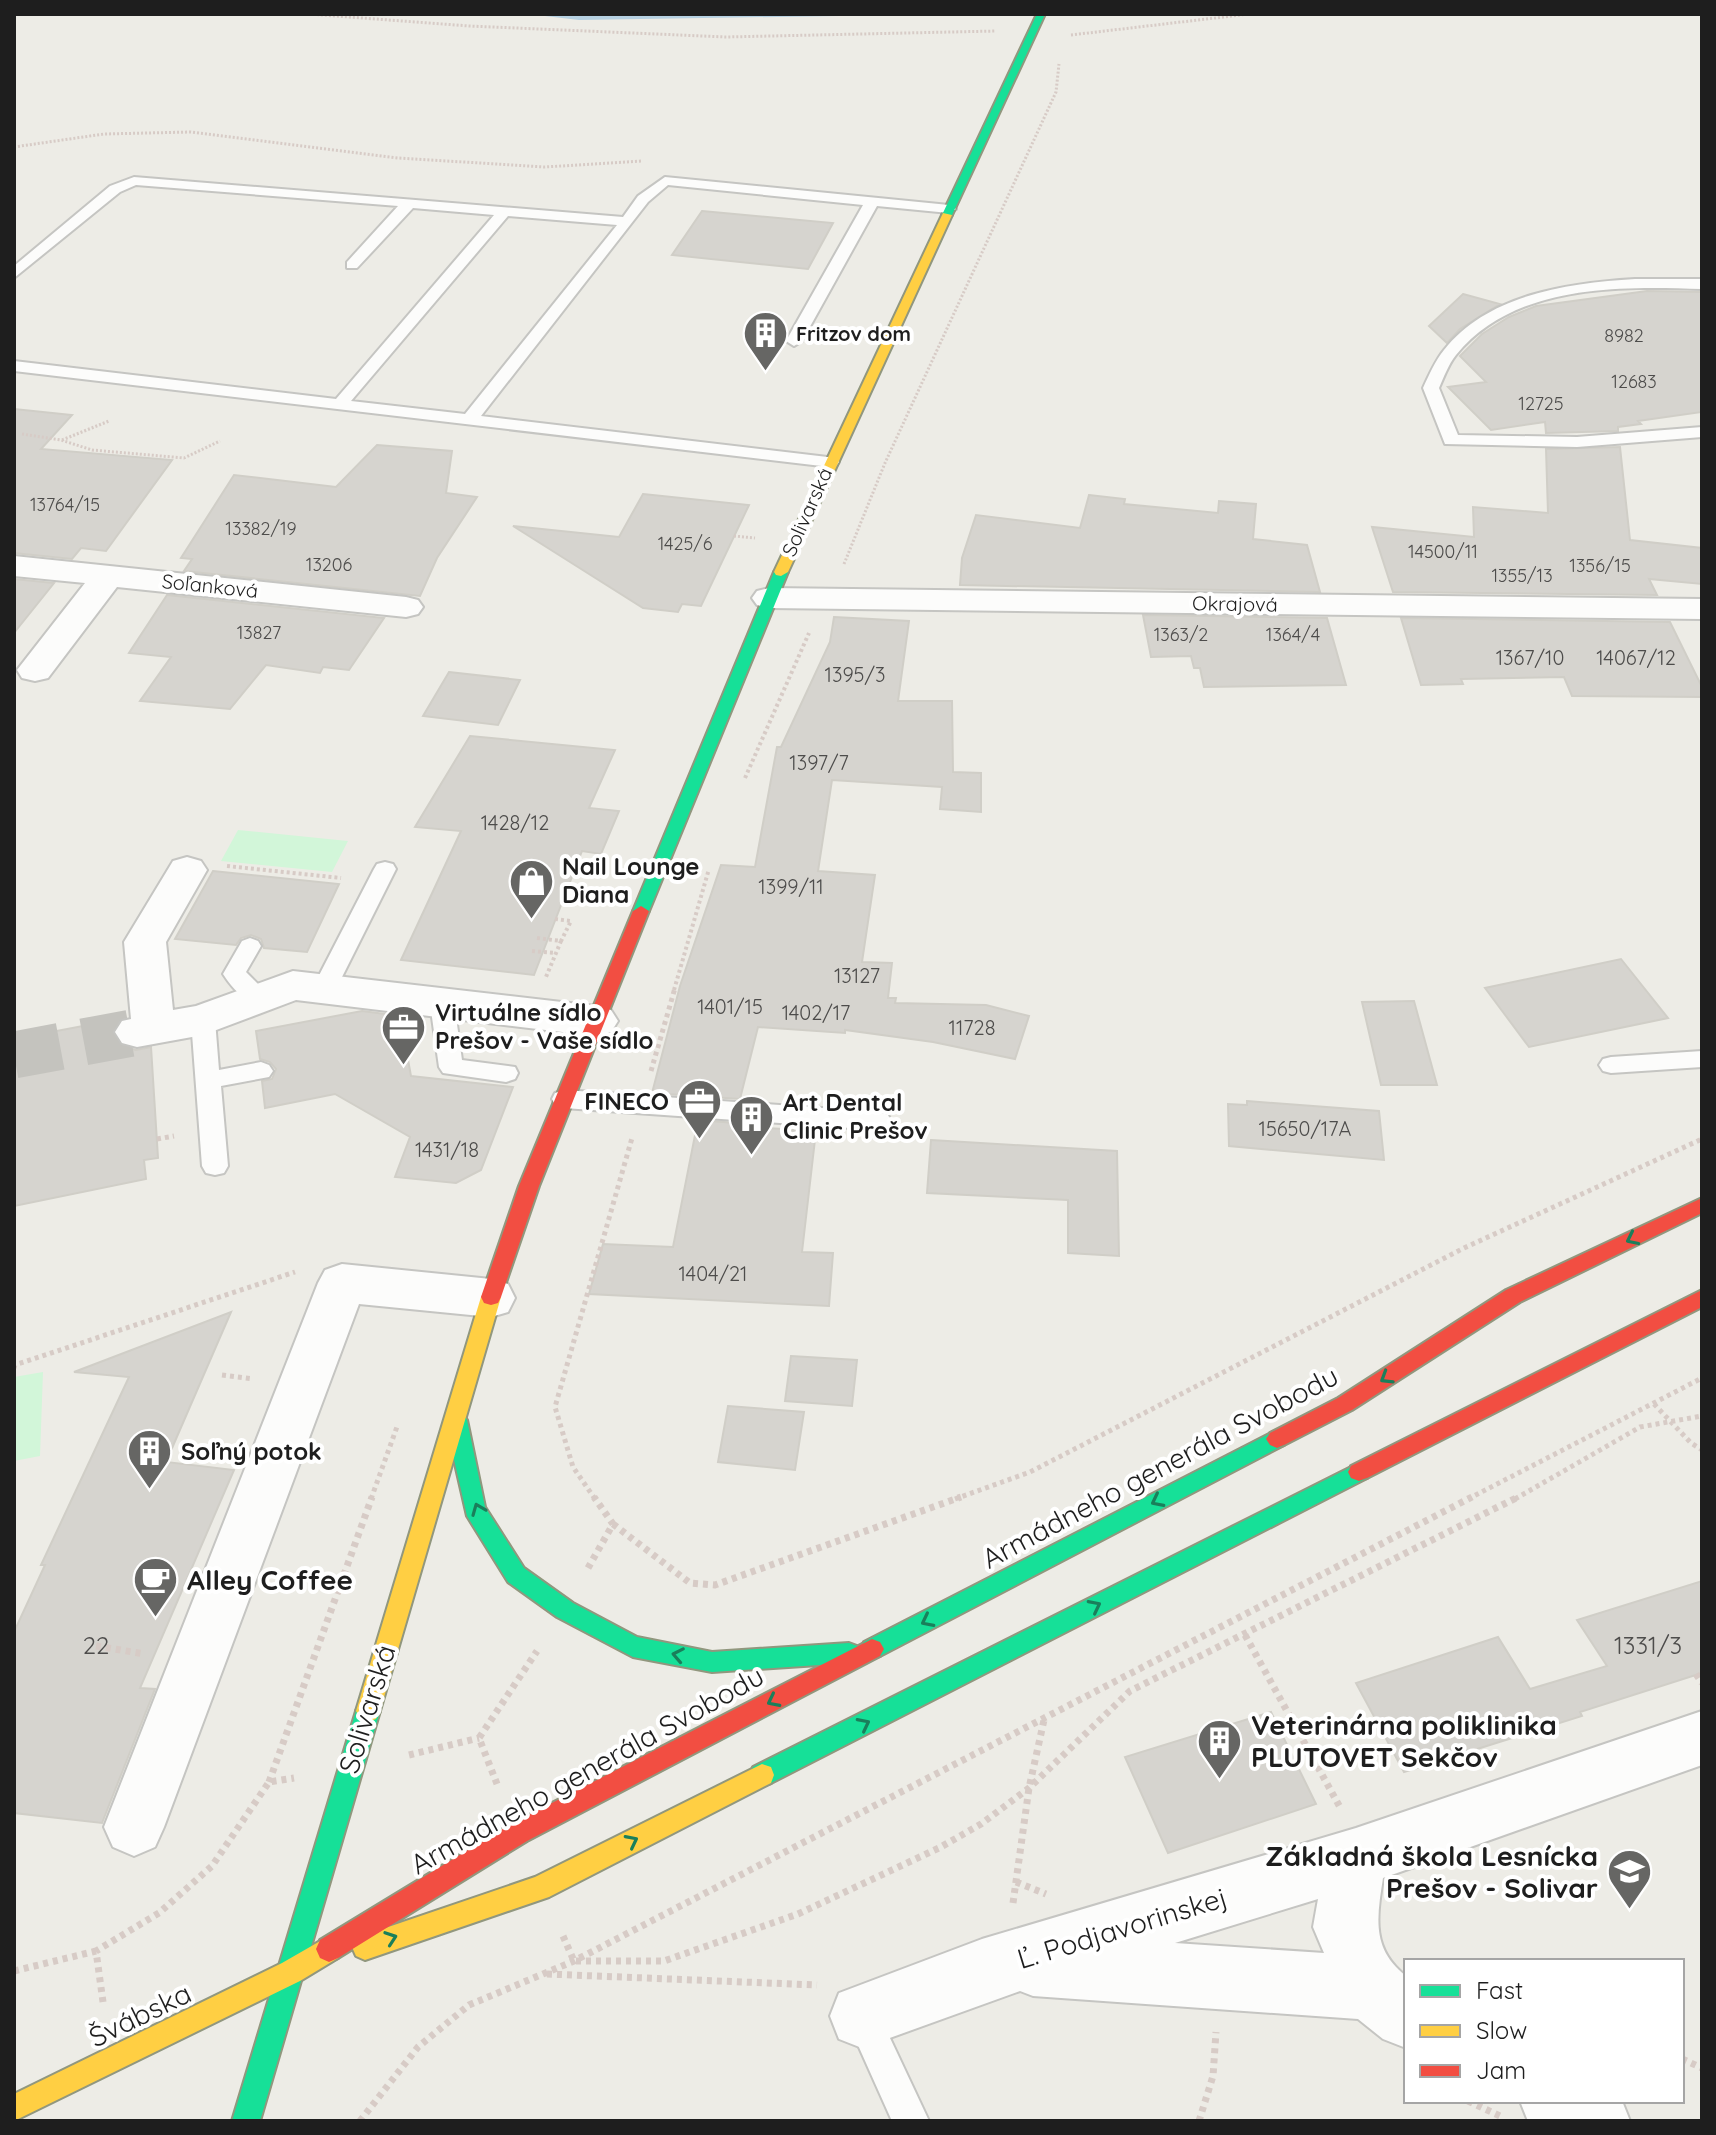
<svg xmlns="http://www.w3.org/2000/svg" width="1716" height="2135" font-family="Quicksand,sans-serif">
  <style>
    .park { fill: #d2f6d9 }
    .water { fill: #b6d1e2 }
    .building { fill: #d6d4cf; stroke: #d0cec7; stroke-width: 2 }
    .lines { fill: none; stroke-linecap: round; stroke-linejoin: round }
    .street-tunnel { stroke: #c4c3be; stroke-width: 47; stroke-dasharray: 47 24; stroke-linecap: butt }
    .lane-casing { stroke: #c5c5c2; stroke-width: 4 }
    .street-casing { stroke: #c5c5c2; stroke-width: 4 }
    .fast-casing { stroke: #91977e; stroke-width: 4 }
    .slow-casing { stroke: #91977e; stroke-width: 4 }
    .jam-casing { stroke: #91977e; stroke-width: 4 }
    .path-far3 { stroke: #d7cbc6; stroke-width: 3; stroke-dasharray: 2 2; stroke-linecap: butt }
    .path-far2 { stroke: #d7cbc6; stroke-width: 4; stroke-dasharray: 3 3; stroke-linecap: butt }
    .path-far1 { stroke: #d7cbc6; stroke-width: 5; stroke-dasharray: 4 4; stroke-linecap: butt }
    .path { stroke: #d7cbc6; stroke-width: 7; stroke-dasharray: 5 5; stroke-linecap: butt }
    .lane { fill: #fcfcfb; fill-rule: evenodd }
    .street { fill: #fcfcfb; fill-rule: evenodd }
    .fast { fill: #16e098; fill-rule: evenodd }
    .slow { fill: #ffcf43; fill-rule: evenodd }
    .jam { fill: #f24e42; fill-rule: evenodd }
    .oneway { stroke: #1a7f5b }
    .labels { text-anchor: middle; stroke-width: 8; stroke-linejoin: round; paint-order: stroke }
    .far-number-label { font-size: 18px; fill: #4d4c4b }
    .far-poi-label { font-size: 20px; font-weight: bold; fill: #1e1e1e; stroke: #fff; text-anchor: start }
    .far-street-label { font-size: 20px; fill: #1e1e1e; stroke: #fff }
    .number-label { font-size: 20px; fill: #4d4c4b }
    .poi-label { font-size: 24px; font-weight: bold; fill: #1e1e1e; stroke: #fff; text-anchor: start }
    .near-number-label { font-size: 24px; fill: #4d4c4b }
    .near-street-label { font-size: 28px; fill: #1e1e1e; stroke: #fff }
    .near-poi-label { font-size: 28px; font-weight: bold; fill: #1e1e1e; stroke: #fff; text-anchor: start }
  </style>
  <rect width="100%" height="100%" fill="#edece6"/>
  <path class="park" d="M238 830 348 841 332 872 221 861Z
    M43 1372 40 1456 14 1461V1377Z"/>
  <path class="water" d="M528 14H962L579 20Z"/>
  <path class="building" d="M702 211 833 223 808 269 672 255Z
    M1647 291 1702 292V412L1638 421 1641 424 1618 427V431L1546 433 1545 422 1491 430 1448 387 1486 382 1460 356 1482 334 1509 317 1536 306Z
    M1463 294 1500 304 1460 329 1447 343 1429 326Z
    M14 409 72 415 41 449 172 460 106 551 81 548 72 559 14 553Z
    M377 445 452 451 446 493 477 497 437 558 420 596 184 571 192 559 181 558 234 475 336 487Z
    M1620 447 1630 540 1702 548V584L1649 579 1657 595 1393 592 1372 527 1474 537 1473 507 1548 513 1546 449Z
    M643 494 749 505 701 606 682 604 678 612 643 608 513 526 619 537Z
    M1089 495 1125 499 1124 504 1218 513 1219 501 1256 504 1253 539 1307 545 1320 592 960 585 962 558 976 515 1080 528Z
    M14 579 54 583 14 633Z
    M167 595 384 618 349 670 323 667 320 673 266 665 230 709 140 701 171 657 129 653Z
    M1143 615 1327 618 1346 685 1204 687 1200 668H1194L1191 656 1151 657Z
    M834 617 909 621 898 701H952L953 772 981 773V812L940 809 942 787 832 780 818 871 875 875 862 962 892 963 888 998H896L895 1003 986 1005 1029 1016 1015 1059 933 1042 845 1030V1033L758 1027 740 1099 652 1093 680 986 721 865 755 867 777 747H781L830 642Z
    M1401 618 1670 622 1702 687V697L1572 696 1564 677 1461 679 1463 684 1421 685Z
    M449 672 520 680 498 725 423 716Z
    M470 736 615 750 589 808 619 811 601 854 582 851 534 975 401 960 461 831 415 827Z
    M213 871 339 884 307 952 264 948 261 939 251 935 241 938 236 945 175 939Z
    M1621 959 1668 1018 1529 1047 1485 988Z
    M1414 1001 1437 1085H1381L1362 1002Z
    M362 1011 400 1016 411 1076 513 1087 481 1170 456 1183 395 1177 410 1137 335 1094 265 1108 262 1081 272 1079 276 1069 270 1062 260 1059 256 1031Z
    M120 1019 112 1030 119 1045 136 1050 151 1047 158 1158 144 1160 146 1179 14 1206V1039Z
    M1247 1101 1379 1111 1384 1160 1229 1146 1228 1104 1247 1105Z
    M698 1120 735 1123 734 1126 816 1131 802 1252 833 1253 829 1306 589 1294 603 1244 673 1247Z
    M931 1140 1117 1151 1119 1256 1068 1253V1200L927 1193Z
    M231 1312 166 1462 234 1470 140 1688 155 1689 102 1823 14 1813V1632L45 1565H41L129 1377 74 1372Z
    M791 1356 857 1360 852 1406 785 1401Z
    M728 1406 804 1412 795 1470 718 1462Z
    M1702 1581V1673L1580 1712 1582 1716 1404 1772 1356 1683 1498 1637 1530 1689 1607 1666 1577 1620Z
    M1271 1712 1316 1804 1168 1853 1125 1757Z"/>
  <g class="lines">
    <path class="street-tunnel" d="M14 1055 137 1032"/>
    <defs>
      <path id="lane" d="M134 177 623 217 638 196 665 177 949 205 956 209 949 213 877 206 802 341 794 346 786 341 863 205 668 185 648 202 481 416 836 458 839 462 836 466 830 467 14 371V361L336 399 494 215 413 208 357 268H347V262L398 206 136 185 120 192 14 278V266L110 186ZM508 216 617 225 465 414 351 401Z
        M1635 279H1702V289C1619 286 1514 284 1456 355 1448 365 1444 377 1439 388L1458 435 1577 437 1702 427V437L1577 447 1445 444 1423 388C1429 375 1435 361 1444 350 1488 294 1569 283 1635 279Z
        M385 862 393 864 396 869 336 989 332 995H316L312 989 374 869 377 864Z
        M250 938 258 941 261 946 246 972 272 998 268 1004C250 1009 232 988 223 974L242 941Z
        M442 995 450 997 454 1003 462 1060 515 1067 518 1073 515 1079 506 1082 443 1073 439 1067 430 1003 434 997Z
        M203 1012 211 1014 215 1020 219 1070 261 1062 269 1065 273 1071 269 1077 221 1086 228 1166 224 1173 215 1175 206 1173 202 1166 191 1020 195 1014Z
        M1702 1051V1067L1611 1073 1603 1071 1599 1065 1603 1059 1611 1057Z
        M564 1090 879 1112 888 1115 891 1121 888 1127 879 1130 564 1108 555 1105 552 1099 555 1093Z
        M862 1999 874 2004 929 2121H892L845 2016 850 2004Z"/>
      <path id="street" d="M14 556 406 597 418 600 423 607 418 614 406 617 117 587 48 678 35 681 22 678 17 670 85 583 14 576Z
        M769 588 1702 599V619L769 608 757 605 752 598 757 591Z
        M187 857 201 861 207 870 166 942 173 1010 196 1006 293 971 596 1006 611 1010 618 1021 611 1032 596 1036 296 1000 203 1035 137 1047 122 1043 115 1032 122 1021 131 1019 124 942 173 861Z
        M342 1264 491 1279 508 1284 515 1298 508 1312 491 1317 359 1304 164 1827 155 1847 134 1856 113 1847 104 1827 318 1283 325 1270Z
        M1702 1711V1765L1383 1878C1377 1917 1371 1949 1406 1976V2048L1383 2039 1358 2019 1033 1996 1020 1991 862 2048 839 2039 830 2016 839 1993 982 1939 1356 1828ZM1318 1899 1313 1927 1324 1953 1175 1943Z
        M1520 2101H1622L1630 2121H1528Z"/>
      <path id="fast" d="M1037 14H1045L952 215 943 217 942 215Z
        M781 568 788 572 649 911 641 916 635 915 633 911 774 572Z
        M456 1411 463 1414 467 1420 485 1507 524 1568 573 1603 637 1637 712 1652 849 1643 857 1646 861 1653 857 1660 849 1663 712 1672 633 1657 557 1617 508 1582 467 1516 445 1420 449 1414Z
        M1277 1430 1284 1433 1288 1439 1284 1445 880 1656 872 1659 864 1656 860 1649 864 1642Z
        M1359 1463 1367 1466 1370 1472 1367 1478 771 1783 762 1786 753 1783 750 1775 753 1767Z
        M368 1700 376 1703 380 1711 260 2121H232L356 1711 360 1703Z"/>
      <path id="slow" d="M943 213 952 215 788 572 781 576 776 575 774 572Z
        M491 1289 498 1291 501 1297 380 1711 376 1719 368 1722 360 1719 356 1711 481 1297 484 1291Z
        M762 1764 771 1767 774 1775 771 1783 549 1897 365 1960 356 1956 352 1947 356 1938 535 1877Z
        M329 1936 338 1940 342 1949 338 1958 300 1981 14 2121V2094L282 1963Z"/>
      <path id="jam" d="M641 906 649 911 539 1186 501 1297 498 1303 491 1305 484 1303 481 1297 519 1186 633 911Z
        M1702 1198V1213L1520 1302 1352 1410 1284 1445 1277 1448 1270 1445 1266 1439 1270 1433 1338 1398 1506 1290Z
        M1702 1290V1307L1367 1478 1359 1481 1351 1478 1348 1472 1351 1466Z
        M872 1639 880 1642 884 1649 880 1656 527 1841 338 1958 329 1962 320 1958 316 1949 320 1940 509 1825Z"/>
    </defs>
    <use href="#lane" class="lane-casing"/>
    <use href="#street" class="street-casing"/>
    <use href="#fast" class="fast-casing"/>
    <use href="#slow" class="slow-casing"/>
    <use href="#jam" class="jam-casing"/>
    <path class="path-far3" d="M309 14 469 26 726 37 996 31
      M1071 35 1249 14
      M14 147 104 134 191 132 398 158 545 167 642 161
      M22 434 61 440 92 450 184 458 220 441
      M62 440 109 421
      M734 536 755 538
      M844 564 885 463 1056 92 1059 64"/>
    <path class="path-far2" d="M745 778 809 633
      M227 866 341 878
      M555 919 571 921 561 941
      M537 938 561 941 546 977
      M532 951 556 953
      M674 990 709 869"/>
    <path class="path-far1" d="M397 1054 413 1051
      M651 1071 675 988
      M157 1139 174 1136
      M14 1368 15 1365 295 1272
      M222 1375 253 1379
      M1654 1404 1691 1443 1702 1450
      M371 1499 398 1424
      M595 1499 573 1467 555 1407 632 1138
      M955 1499 1030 1472 1464 1248 1702 1139
      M1468 1499 1702 1378
      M1515 1499 1640 1427 1702 1416"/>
    <path class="path" d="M613 1524 690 1583 715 1585 961 1497
      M588 1568 613 1524 594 1497
      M1245 1635 1341 1809
      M96 1646 145 1654
      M1696 1674 1702 1683
      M1473 1750 1479 1761
      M409 1755 479 1738
      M269 1782 372 1497
      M497 1784 479 1738 537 1651
      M1016 1882 1046 1894
      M1013 1903 1029 1788 1044 1720
      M563 1936 574 1961
      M576 1961H664L798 1914 939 1848 981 1824 1029 1788 1130 1691 1518 1497
      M14 1971 96 1951
      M547 1974 817 1985
      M103 2002 96 1951 159 1913 212 1866 269 1782 294 1778
      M1682 2059 1702 2068
      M1468 2101 1500 2116
      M360 2121 418 2047 469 2005 574 1961 1472 1497
      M1199 2121 1213 2076 1216 2032"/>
    <use href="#lane" class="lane"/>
    <use href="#street" class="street"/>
    <use href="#fast" class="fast"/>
    <use href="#slow" class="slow"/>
    <use href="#jam" class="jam"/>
  </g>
  <defs><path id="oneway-chevron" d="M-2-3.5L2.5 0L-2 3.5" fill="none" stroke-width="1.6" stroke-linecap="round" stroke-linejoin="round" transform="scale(2)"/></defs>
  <g class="oneway">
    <use href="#oneway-chevron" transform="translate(1632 1239) rotate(154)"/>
    <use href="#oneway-chevron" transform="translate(1386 1378) rotate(148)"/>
    <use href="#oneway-chevron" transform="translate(1157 1501) rotate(153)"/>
    <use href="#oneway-chevron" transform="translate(478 1509) rotate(-112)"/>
    <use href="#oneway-chevron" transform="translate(1095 1606) rotate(-27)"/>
    <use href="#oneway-chevron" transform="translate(927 1621) rotate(153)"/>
    <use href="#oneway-chevron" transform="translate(678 1655) rotate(-169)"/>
    <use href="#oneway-chevron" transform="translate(773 1701) rotate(153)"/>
    <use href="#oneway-chevron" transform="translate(864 1724) rotate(-27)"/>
    <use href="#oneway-chevron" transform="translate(632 1841) rotate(-27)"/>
    <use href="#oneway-chevron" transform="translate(391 1938) rotate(-19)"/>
  </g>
  <defs>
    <symbol id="building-pin" viewBox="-11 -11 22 30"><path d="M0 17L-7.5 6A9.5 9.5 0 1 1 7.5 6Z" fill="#666664" stroke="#fff"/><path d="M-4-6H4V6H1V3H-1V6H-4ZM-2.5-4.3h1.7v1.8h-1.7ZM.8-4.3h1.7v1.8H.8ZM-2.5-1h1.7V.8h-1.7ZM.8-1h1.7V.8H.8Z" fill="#fff"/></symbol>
    <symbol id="shop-pin" viewBox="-11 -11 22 30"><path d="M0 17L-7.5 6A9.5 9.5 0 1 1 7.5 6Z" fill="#666664" stroke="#fff"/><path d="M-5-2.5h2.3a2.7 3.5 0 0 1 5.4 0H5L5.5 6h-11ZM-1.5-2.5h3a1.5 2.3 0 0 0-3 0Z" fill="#fff"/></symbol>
    <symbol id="office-pin" viewBox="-11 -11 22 30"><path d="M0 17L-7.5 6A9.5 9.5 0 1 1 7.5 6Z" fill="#666664" stroke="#fff"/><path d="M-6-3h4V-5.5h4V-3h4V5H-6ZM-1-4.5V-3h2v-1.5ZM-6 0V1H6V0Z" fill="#fff"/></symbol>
    <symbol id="cafe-pin" viewBox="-11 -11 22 30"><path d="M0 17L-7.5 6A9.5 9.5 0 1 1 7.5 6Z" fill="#666664" stroke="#fff"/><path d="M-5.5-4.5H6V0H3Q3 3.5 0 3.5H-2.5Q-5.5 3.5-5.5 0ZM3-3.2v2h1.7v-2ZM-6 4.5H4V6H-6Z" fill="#fff"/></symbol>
    <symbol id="school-pin" viewBox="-11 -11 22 30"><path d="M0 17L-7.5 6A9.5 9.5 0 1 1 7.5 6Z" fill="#666664" stroke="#fff"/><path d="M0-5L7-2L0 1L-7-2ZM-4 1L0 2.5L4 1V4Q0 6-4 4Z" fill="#fff"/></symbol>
  </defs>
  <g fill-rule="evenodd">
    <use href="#building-pin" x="740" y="308" width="51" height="69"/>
    <use href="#shop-pin" x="506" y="856" width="51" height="69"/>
    <use href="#office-pin" x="378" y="1002" width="51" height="69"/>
    <use href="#office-pin" x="674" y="1076" width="51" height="69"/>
    <use href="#building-pin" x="726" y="1092" width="51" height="69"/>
    <use href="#building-pin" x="124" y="1426" width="51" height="69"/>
    <use href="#cafe-pin" x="130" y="1554" width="51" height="69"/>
    <use href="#building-pin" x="1194" y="1716" width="51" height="69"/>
    <use href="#school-pin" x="1604" y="1846" width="51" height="69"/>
  </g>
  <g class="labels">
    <g class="far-number-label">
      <text x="1624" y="342">8982</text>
      <text x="1634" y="388">12683</text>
      <text x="1541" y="410">12725</text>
      <text x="65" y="511">13764/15</text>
      <text x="261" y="535">13382/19</text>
      <text x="685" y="550">1425/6</text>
      <text x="1443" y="558">14500/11</text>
      <text x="329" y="571">13206</text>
      <text x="1600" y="572">1356/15</text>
      <text x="1522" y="582">1355/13</text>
      <text x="259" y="639">13827</text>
      <text x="1181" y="641">1363/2</text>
      <text x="1293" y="641">1364/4</text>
    </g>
    <g class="far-poi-label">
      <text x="796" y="341">Fritzov dom</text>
    </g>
    <g class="far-street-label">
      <text transform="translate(807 512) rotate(-66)" y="7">Solivarská</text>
      <text transform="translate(210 586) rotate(6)" y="7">Soľanková</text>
      <text transform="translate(1235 604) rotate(1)" y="7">Okrajová</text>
    </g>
    <g class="number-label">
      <text x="1530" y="665">1367/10</text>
      <text x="1636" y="665">14067/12</text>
      <text x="855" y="682">1395/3</text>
      <text x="819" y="770">1397/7</text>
      <text x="515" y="830">1428/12</text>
      <text x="791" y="894">1399/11</text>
      <text x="857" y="983">13127</text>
      <text x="730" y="1014">1401/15</text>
      <text x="816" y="1020">1402/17</text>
      <text x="972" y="1035">11728</text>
      <text x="1305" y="1136">15650/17A</text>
      <text x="447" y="1157">1431/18</text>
      <text x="713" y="1281">1404/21</text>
    </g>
    <g class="poi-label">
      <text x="562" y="875">Nail Lounge<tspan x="562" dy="28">Diana</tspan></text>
      <text x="435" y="1021">Virtuálne sídlo<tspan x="435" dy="28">Prešov - Vaše sídlo</tspan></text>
      <text x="669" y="1110" text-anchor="end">FINECO</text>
      <text x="783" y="1111">Art Dental<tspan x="783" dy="28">Clinic Prešov</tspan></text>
      <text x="181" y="1460">Soľný potok</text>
    </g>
    <g class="near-number-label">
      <text x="96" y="1654">22</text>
      <text x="1648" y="1654">1331/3</text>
    </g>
    <g class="near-street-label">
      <text transform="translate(1160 1467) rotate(-28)" y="10">Armádneho generála Svobodu</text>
      <text transform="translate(367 1709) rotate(-73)" y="10">Solivarská</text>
      <text transform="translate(587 1770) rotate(-29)" y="10">Armádneho generála Svobodu</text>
      <text transform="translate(1122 1928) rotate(-17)" y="10">Ľ. Podjavorinskej</text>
      <text transform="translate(140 2015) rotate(-26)" y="10">Švábska</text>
    </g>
    <g class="near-poi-label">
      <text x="187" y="1590">Alley Coffee</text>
      <text x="1251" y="1735">Veterinárna poliklinika<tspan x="1251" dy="32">PLUTOVET Sekčov</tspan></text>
      <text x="1598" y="1866" text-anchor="end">Základná škola Lesnícka<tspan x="1598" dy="32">Prešov - Solivar</tspan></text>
    </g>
  </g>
  <rect width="1716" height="2135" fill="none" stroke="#1e1e1e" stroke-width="32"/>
  <rect x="1404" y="1959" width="280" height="144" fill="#ffffff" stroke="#a5a5a5" stroke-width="2"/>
  <rect x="1420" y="1985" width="40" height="12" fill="#16e098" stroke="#a5a5a5" stroke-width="2"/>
  <text x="1476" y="1999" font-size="24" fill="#1e1e1e">Fast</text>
  <rect x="1420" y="2025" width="40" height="12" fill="#ffcf43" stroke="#a5a5a5" stroke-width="2"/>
  <text x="1476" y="2039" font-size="24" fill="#1e1e1e">Slow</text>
  <rect x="1420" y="2065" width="40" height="12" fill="#f24e42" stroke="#a5a5a5" stroke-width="2"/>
  <text x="1476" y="2079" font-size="24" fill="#1e1e1e">Jam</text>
</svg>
